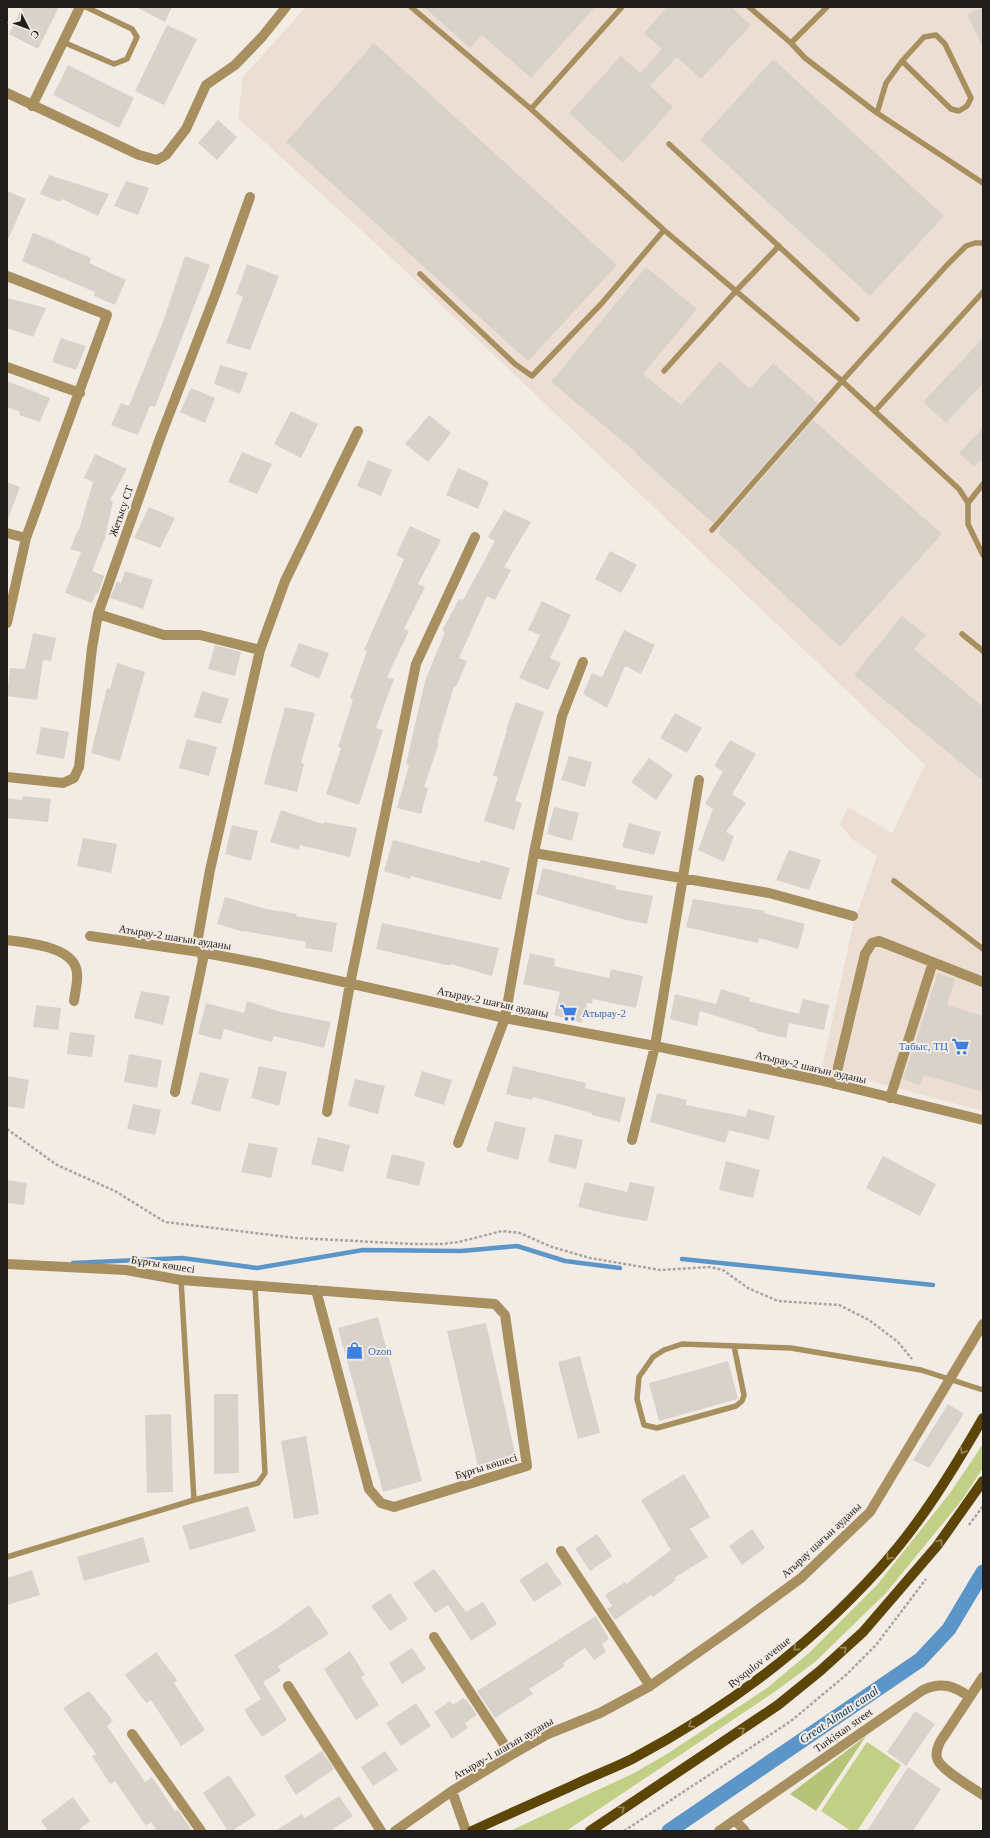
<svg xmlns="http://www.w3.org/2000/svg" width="990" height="1838" font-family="'Times New Roman',serif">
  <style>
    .built { fill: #ecded2 }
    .green { fill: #c2d087 }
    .forest { fill: #b6c47a }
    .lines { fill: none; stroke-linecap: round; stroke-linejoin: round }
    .stream { stroke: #5c95c8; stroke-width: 4.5 }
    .canal { stroke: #5c95c8; stroke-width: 15 }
    .building { fill: #d9d2cb }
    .path { stroke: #aaa59f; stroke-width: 2.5; stroke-dasharray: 3 2; stroke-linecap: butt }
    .lane { stroke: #a78f5f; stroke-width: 5.5 }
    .street { stroke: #a78f5f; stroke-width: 10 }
    .primary { stroke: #5d4505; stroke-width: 10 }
    .oneway { stroke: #99885f }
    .labels { text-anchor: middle; stroke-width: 4; stroke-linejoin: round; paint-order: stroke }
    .street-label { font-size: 11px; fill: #201e1b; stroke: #f3ece5 }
    .shop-label { font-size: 11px; fill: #366cbe; stroke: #f3ece5; text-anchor: start }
    .water-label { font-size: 12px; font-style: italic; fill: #063355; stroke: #f3ece5 }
  </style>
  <rect width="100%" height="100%" fill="#f3ece5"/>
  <path class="built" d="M306 7H983V1111L822 1068 853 925 877 856 852 839 840 824 848 807 892 833 925 765 397 263 238 118 243 77Z"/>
  <path class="green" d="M983 1444V1468L962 1500 886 1593 815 1662 773 1693 566 1831H510L634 1773 667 1754 767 1688 809 1653 877 1585 950 1493Z
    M867 1742 901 1765 857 1831H851L821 1811Z"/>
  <path class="forest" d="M866 1736 816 1811 790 1794Z"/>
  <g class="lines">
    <path class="stream" d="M682 1259 933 1285
      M73 1263 182 1258 257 1268 363 1250 461 1251 517 1246 565 1261 620 1268"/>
    <path class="canal" d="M669 1831 920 1660 949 1629 983 1572"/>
  </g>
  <path class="building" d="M22 7H59L38 49 9 34Z
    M136 7H172L165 22Z
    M424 7H595L531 78 482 35 470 48Z
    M667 7H731L751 25 701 79 677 57 650 86 673 107 623 163 569 113 621 56 640 73 662 49 644 33Z
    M983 7V47L967 15Z
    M167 25 197 39 164 105 135 91Z
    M374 43 617 265 528 361 286 142Z
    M773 59 944 216 870 296 700 140Z
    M68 65 134 98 119 128 53 95Z
    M218 120 237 137 217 160 198 143Z
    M49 175 109 194 98 216 62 199 60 202 40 194Z
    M126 181 149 188 138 215 114 206Z
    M7 191 26 199 7 242Z
    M33 233 56 242V243L91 258 89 263 126 280 115 305 94 296 95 292 22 261Z
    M185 256 210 265 155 407 150 406 138 435 111 425 121 403 129 406 163 322Z
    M247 264 279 276 250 350 226 343 243 297 236 294Z
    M646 267 697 309 643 374 681 405 720 361 750 389 773 363 818 403 713 523 636 454 637 453 551 382Z
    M7 298 46 308 33 337 7 328Z
    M61 338 86 346 76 370 52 362Z
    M983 338V383L946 423 923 402Z
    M220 365 248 373 240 394 214 384Z
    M7 381 50 398 40 422 19 415 20 412 7 407Z
    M191 388 215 398 205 423 180 412Z
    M291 411 318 424 301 458 274 444Z
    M429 415 451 433 428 462 405 444Z
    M813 420 942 534 840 647 718 533 721 530 719 528Z
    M983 428V458L974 467 959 453Z
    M242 452 272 464 257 494 228 482Z
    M95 454 127 469 110 500 113 502 105 538 92 571 104 576 98 594 96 593 92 603 65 593 81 552 70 549 78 530H79L93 482 84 478Z
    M368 460 392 470 381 496 357 486Z
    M458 468 489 482 478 509 446 495Z
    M7 482 20 487 8 519H7Z
    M149 507 175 518 160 548 134 538Z
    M504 510 531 522 504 567 511 570 495 600 487 596 459 658 467 661 456 687 454 686 437 743H439L424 787 428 788 421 814 397 808 409 765 406 764 425 681 445 632 442 631 459 599 463 600 495 541 488 537Z
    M410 526 441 540 418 584 425 587 404 629 409 631 387 677 394 679 376 728 383 730 359 805 326 794 341 748 338 747 353 700 350 698 367 651 364 650 404 559 396 555Z
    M610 551 637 565 621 593 595 579Z
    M125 571 153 580 143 609 110 598 117 581 121 583Z
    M542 601 571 615 550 658 561 663 548 690 519 678 540 635 528 630Z
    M902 616 926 635 914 649 983 707V781L854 675Z
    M624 630 655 645 641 674 625 666 607 708 583 694 592 673 602 677Z
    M33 633 56 638 51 661 43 660 37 700 7 696 10 668 25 669Z
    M299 643 329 653 319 679 290 666Z
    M215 645 241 652 235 676 208 669Z
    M117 663 145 672 120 761 91 753 107 688 110 689Z
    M202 691 229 699 221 724 194 717Z
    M516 702 544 712 515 801 522 803 514 830 484 821 498 777 493 776 507 730 506 729Z
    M285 707 315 713 301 763 304 764 297 792 264 784Z
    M675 713 702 728 687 753 660 738Z
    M41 727 69 732 64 759 36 754Z
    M187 739 217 747 209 776 179 768Z
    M730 740 756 754 732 794 746 803 726 832 734 836 724 862 698 850 713 809 705 804 723 771 714 766Z
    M569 756 592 762 585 787 561 780Z
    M649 758 673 775 656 800 631 782Z
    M23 796 51 799 48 822 7 818V798L22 800Z
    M554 807 579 813 572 841 547 834Z
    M281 810 323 824 324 822 357 828 350 857 300 845 299 850 270 842Z
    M629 823 661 832 654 855 622 847Z
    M232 825 258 831 251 861 225 854Z
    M83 838 117 844 111 873 77 866Z
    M393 840 480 863 481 860 510 868 501 900 411 876 410 879 384 871Z
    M789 850 821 860 809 890 776 880Z
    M543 868 616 886 615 889 653 896 647 924 622 919 536 894Z
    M225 897 266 909 297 914 296 916 337 923 332 952 305 948 306 942 244 931V932L217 924Z
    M693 899 765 911 764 913 805 924 798 949 759 938 758 943 686 927Z
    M382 923 499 948 492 976 451 964V966L376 949Z
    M530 953 555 959 554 966 609 978 611 969 643 976 636 1008 593 999 592 1004 587 1003 582 1023 554 1015 560 992 523 984Z
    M938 973 955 979 947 1005 983 1016V1092L924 1075 920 1085 903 1079Z
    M721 989 750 998 749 1001 799 1014 803 999 829 1005 824 1030 789 1023 786 1038 756 1031 757 1029 700 1011 697 1026 670 1019 675 994 716 1004Z
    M141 991 170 996 163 1025 134 1018Z
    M247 1001 281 1012 331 1022 324 1048 274 1036 272 1042 224 1029 221 1040 198 1034 206 1003 244 1013Z
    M36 1005 61 1008 58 1030 33 1027Z
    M70 1032 95 1035 92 1057 67 1054Z
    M129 1054 162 1060 157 1088 124 1082Z
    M259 1066 287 1072 279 1106 251 1098Z
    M513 1066 586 1083 585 1088 626 1098 620 1122 592 1115V1113L533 1097 532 1100 506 1094Z
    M422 1071 452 1080 444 1105 414 1096Z
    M200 1072 229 1079 220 1112 191 1104Z
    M7 1076 29 1080 24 1109 7 1106Z
    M355 1079 385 1086 378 1114 348 1106Z
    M657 1093 687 1100 686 1105 746 1117 748 1109 775 1116 769 1140 729 1130 725 1143 650 1122Z
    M133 1104 161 1110 155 1135 127 1129Z
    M495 1121 526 1128 518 1160 486 1151Z
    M555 1134 583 1140 576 1169 548 1162Z
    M318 1137 350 1145 343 1172 311 1164Z
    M249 1143 278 1148 271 1178 241 1172Z
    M392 1154 425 1162 419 1186 386 1178Z
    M883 1156 936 1184 920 1216 866 1188Z
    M726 1161 760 1170 753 1198 719 1190Z
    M7 1180 27 1183 24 1205 7 1203Z
    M585 1182 627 1192 630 1182 655 1187 647 1221 607 1214 578 1207Z
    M378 1317 422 1481 383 1492 338 1328Z
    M486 1323 516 1458 478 1467 447 1331Z
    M580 1356 600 1433 578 1439 558 1362Z
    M728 1361 738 1399 659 1421 649 1383Z
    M214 1394H238L239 1473 214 1474Z
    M948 1404 964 1414 929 1468 913 1460Z
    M171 1414 173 1492 147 1493 145 1415Z
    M306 1436 319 1514 294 1519 281 1441Z
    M684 1474 710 1517 690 1529 708 1557 674 1578 676 1580 653 1597 651 1595 615 1620 607 1609 612 1606 605 1595 625 1582 626 1584 671 1550 641 1500Z
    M248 1506 256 1531 190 1550 182 1526Z
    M752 1529 765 1548 742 1565 729 1546Z
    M597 1534 612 1556 590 1571 575 1549Z
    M143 1537 150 1562 84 1581 77 1557Z
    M547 1562 562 1584 534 1602 519 1580Z
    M434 1569 466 1612 483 1602 497 1624 471 1641 448 1605 435 1613 413 1583Z
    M32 1570 40 1595 7 1605V1578Z
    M390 1593 408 1619 390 1631 371 1606Z
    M309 1605 329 1634 278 1666 281 1671 263 1682 287 1720 262 1737 244 1710 261 1699 234 1655 276 1629Z
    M596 1616 609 1639 602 1644 606 1652 594 1660 585 1648 563 1663 565 1666 529 1689 533 1694 495 1718 477 1691Z
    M412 1648 426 1669 402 1684 389 1663Z
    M350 1651 365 1675 361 1677 379 1705 356 1720 324 1669Z
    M156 1652 177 1680 174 1683 205 1730 181 1746 151 1700 146 1703 125 1675Z
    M89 1691 113 1721 107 1726 145 1782 152 1777 175 1811 178 1810 192 1831H157L151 1822 146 1826 115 1781 110 1784 92 1756 96 1754 63 1708Z
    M463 1698 465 1700 466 1699 477 1715 465 1723 468 1728 452 1739 434 1712 450 1701 453 1705Z
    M416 1703 431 1726 401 1746 386 1723Z
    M915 1711 935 1724 906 1766 887 1752Z
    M322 1751 334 1769 296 1795 284 1776Z
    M385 1751 398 1770 373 1786 361 1767Z
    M908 1767 941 1789 913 1831H867Z
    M229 1775 256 1815 232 1831H228L203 1793Z
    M339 1796 353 1816 330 1831H275L302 1814 305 1818Z
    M73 1797 90 1821 77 1831H48L41 1821Z"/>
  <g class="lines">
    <path class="path" d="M7 1129 57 1165 115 1191 165 1222 296 1238 415 1244H442L459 1242 502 1231 520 1233 552 1247 590 1258 660 1270 710 1267 723 1270 748 1288 778 1301 839 1305 869 1320 898 1342 912 1359
      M969 1525 983 1506
      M624 1831 791 1721 846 1675 876 1645 926 1579"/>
    <path class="lane" d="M411 7 531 109 664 230 842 381 959 489 968 503V524L983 555
      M749 7 791 43
      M827 7 791 43 805 58 877 113 983 183
      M63 42 114 64 127 59 137 37 132 29 86 7
      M531 109 622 7
      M877 113 886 83 902 61 924 37 936 35 945 44 971 98 967 106 959 111 951 109 902 61
      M669 144 857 319
      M420 274 515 364 532 376 602 303 664 230
      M664 371 736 291 779 246
      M875 411 983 292
      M968 503 983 484
      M712 530 842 381 947 265 966 246 975 243H983
      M962 634 983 651
      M894 881 983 949
      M734 1346 744 1395 742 1401 736 1406 657 1428 644 1425 637 1399 639 1377 653 1357 664 1350 682 1344 791 1348 921 1370 983 1390
      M194 1500 258 1483 265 1473 255 1286
      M7 1557 194 1500 181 1280"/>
    <path class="street" d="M7 93 139 155 157 160 166 155 186 129 206 85 235 65 262 37 286 7
      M32 106 80 7
      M7 276 107 315 26 538 7 623
      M7 367 80 393
      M7 533 26 538
      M98 614 164 635H200L260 650
      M7 777 63 783 74 778 79 767 92 648 98 614 160 438 217 290 250 197
      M534 853 769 893 853 916
      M90 936 200 952 258 963 505 1018 655 1046 819 1080 983 1120
      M7 940C27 943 75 946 77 973 78 982 75 992 74 1001
      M834 1084 865 954 872 943 879 941 983 982
      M175 1092 201 969 203 959 197 943 210 870 260 650 285 581 358 431
      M890 1098 933 962
      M327 1112 350 984 416 664 475 537
      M632 1140 655 1046 699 780
      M458 1143 505 1018 534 853 562 716 583 662
      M7 1264 126 1270 181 1280 495 1304 505 1315 527 1466 394 1507 381 1503 369 1489 316 1290
      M561 1551 650 1686
      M434 1637 511 1755
      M983 1677 940 1742C938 1747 935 1752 937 1758 939 1769 973 1788 983 1795
      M288 1686 381 1831
      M132 1734 201 1831
      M452 1791 466 1831
      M735 1820 745 1831
      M395 1831 452 1791 511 1755 548 1734 600 1713 650 1686 740 1623 801 1578 870 1512 983 1324
      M719 1831 923 1690C942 1681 954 1686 970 1697"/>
    <path class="primary" d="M472 1831C506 1815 541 1800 576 1784 595 1775 614 1768 632 1759 724 1710 810 1646 880 1568 921 1523 953 1470 983 1418
      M590 1831 778 1705 820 1671 863 1632 937 1546 983 1481"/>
  </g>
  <defs><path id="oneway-chevron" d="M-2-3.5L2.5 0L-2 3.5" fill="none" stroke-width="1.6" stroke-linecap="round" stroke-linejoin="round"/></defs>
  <g class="oneway">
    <use href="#oneway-chevron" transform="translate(963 1451) rotate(120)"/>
    <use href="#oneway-chevron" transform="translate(940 1542) rotate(-53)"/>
    <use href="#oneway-chevron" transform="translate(889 1557) rotate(128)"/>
    <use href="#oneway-chevron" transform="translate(796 1648) rotate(139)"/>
    <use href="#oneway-chevron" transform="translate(844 1649) rotate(-42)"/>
    <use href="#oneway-chevron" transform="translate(691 1725) rotate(148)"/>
    <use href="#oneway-chevron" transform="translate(742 1730) rotate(-34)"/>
    <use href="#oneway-chevron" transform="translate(622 1809) rotate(-34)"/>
  </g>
  <defs>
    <symbol id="supermarket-bare" viewBox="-9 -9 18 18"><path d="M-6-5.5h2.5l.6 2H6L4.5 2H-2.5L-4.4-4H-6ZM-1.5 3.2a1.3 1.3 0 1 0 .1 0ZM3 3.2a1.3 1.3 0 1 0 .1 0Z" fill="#3f7fe0" stroke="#f3ece5" stroke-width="2.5" paint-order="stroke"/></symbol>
    <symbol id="shop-bare" viewBox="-9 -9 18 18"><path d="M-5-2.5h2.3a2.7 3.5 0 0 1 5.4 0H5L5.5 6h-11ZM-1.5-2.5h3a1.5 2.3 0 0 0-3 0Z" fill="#3f7fe0" stroke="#f3ece5" stroke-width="2.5" paint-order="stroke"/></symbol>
  </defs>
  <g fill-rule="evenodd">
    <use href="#supermarket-bare" x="556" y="1000" width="25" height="25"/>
    <use href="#supermarket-bare" x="948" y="1034" width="25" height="25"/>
    <use href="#shop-bare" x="342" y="1338" width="25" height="25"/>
  </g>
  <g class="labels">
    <g class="street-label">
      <text transform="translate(121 511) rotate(-71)" y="4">Жетысу СТ</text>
      <text transform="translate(175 937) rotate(9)" y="4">Атырау-2 шағын ауданы</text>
      <text transform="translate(493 1002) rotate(12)" y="4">Атырау-2 шағын ауданы</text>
      <text transform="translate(811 1067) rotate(13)" y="4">Атырау-2 шағын ауданы</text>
      <text transform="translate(163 1264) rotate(9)" y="4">Бұрғы көшесі</text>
      <text transform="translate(486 1466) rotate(-17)" y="4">Бұрғы көшесі</text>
      <text transform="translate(821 1540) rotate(-43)" y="4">Атырау шағын ауданы</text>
      <text transform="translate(759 1662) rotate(-38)" y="4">Rysqulov avenue</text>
      <text transform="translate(843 1730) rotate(-35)" y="4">Turkistan street</text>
      <text transform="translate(503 1748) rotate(-30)" y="4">Атырау-1 шағын ауданы</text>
    </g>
    <g class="shop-label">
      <text x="582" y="1017">Атырау-2</text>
      <text x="948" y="1050" text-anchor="end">Табыс, ТЦ</text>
      <text x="368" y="1355">Ozon</text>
    </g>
    <g class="water-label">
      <text transform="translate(839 1715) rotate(-34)" y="4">Great Almatı canal</text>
    </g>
  </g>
  <rect width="990" height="1838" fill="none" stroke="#201e1b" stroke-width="16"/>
  <g transform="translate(28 28) rotate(132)" stroke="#f3ece5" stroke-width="3" paint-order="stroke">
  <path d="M0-3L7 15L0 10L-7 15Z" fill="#201e1b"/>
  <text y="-6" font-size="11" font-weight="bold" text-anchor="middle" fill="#201e1b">С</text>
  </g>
</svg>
